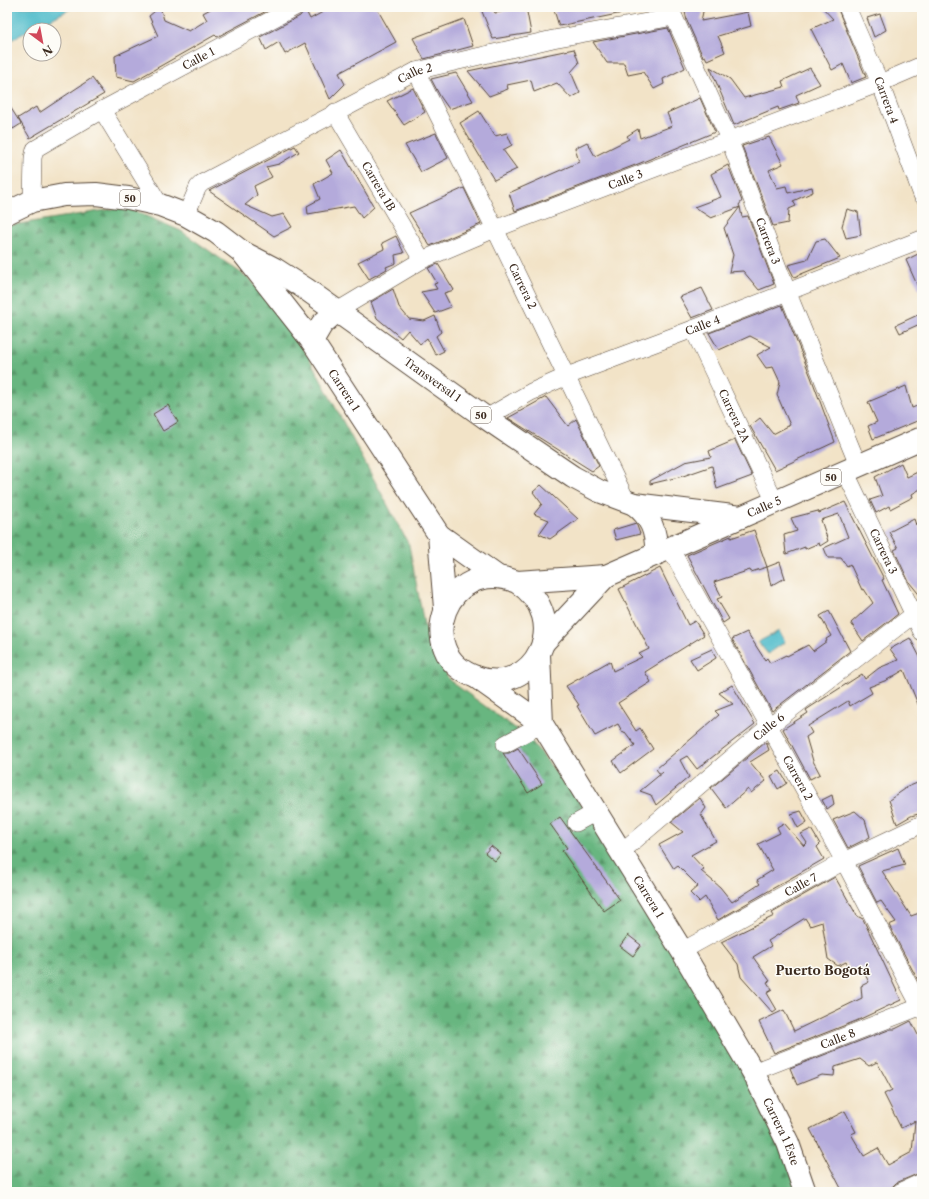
<svg xmlns="http://www.w3.org/2000/svg" width="929" height="1199" font-family="'Libre Caslon Text',serif">
  <style>
    .forest { fill: url(#forest-firs); stroke: #52704f }
    .water { fill: #4fbcca; stroke: #457374 }
    .building { fill: #b4aadb }
    .lines { fill: none; stroke-linecap: round; stroke-linejoin: round }
    .minor-casing { stroke: #564637; stroke-width: 18 }
    .major-casing { stroke: #564637; stroke-width: 24 }
    .highway-casing { stroke: #564637; stroke-width: 24 }
    .minor { stroke: #fff; stroke-width: 17 }
    .major { stroke: #fff; stroke-width: 22 }
    .highway { stroke: #fff; stroke-width: 22 }
    .labels { text-anchor: middle; stroke-width: 3; stroke-linejoin: round; paint-order: stroke }
    .shield { fill: #fdfcf7; stroke: #75695f; stroke-width: 1 }
    .shield-label { font-size: 10px; font-weight: bold; fill: #3b2a1e }
    .street-label { font-size: 11px; fill: #3b2a1e; stroke: #fdfcf7 }
    .quarter-label { font-size: 13px; font-weight: bold; fill: #3b2a1e; stroke: #fdfcf7 }
  </style>
  <defs>
    <pattern id="forest-firs" width="22" height="20" patternUnits="userSpaceOnUse"><rect width="22" height="20" fill="#68b680"/><path d="M5 1l3.5 6h-7zM16 11l3.5 6h-7z" fill="#579468"/></pattern>
  </defs>
  <rect width="100%" height="100%" fill="#fdfcf7"/>
  <filter id="ink" filterUnits="userSpaceOnUse"><feTurbulence type="fractalNoise" baseFrequency=".025" numOctaves="2"/><feDisplacementMap in="SourceGraphic" scale="8" xChannelSelector="R" yChannelSelector="G"/><feConvolveMatrix kernelMatrix="1 2 1 2 8 2 1 2 1" color-interpolation-filters="sRGB"/></filter>
  <filter id="wash" filterUnits="userSpaceOnUse"><feTurbulence type="fractalNoise" baseFrequency=".012" numOctaves="4" result="noise"/><feDisplacementMap in="SourceGraphic" scale="16" xChannelSelector="R" yChannelSelector="G"/><feGaussianBlur stdDeviation="0.9" result="paint"/><feColorMatrix in="noise" values="0 0 0 0 0 0 0 0 0 0 0 0 0 0 0 0 0 1.4 0 .05"/><feComposite in="paint" operator="in"/></filter>
  <g filter="url(#wash)">
    <rect width="100%" height="100%" fill="#f2e3c7"/>
    <path class="forest" d="M125 207 181 231 251 280 308 356 409 545 424 624 449 680 529 738 620 853 682 951 805 1192H7V226Z"/>
    <path class="water" d="M7 7H74L7 42Z
      M779 631 785 642 768 654 758 642Z"/>
    <g id="blocks">
      <path class="building" d="M160 7 164 20 189 31 207 20 203 13 214 7H274L217 37 215 35 134 81 116 77 115 56 158 36 149 16Z
        M332 7H376L396 42 339 73 345 84 330 99 305 43 285 54 279 42 266 50 260 37 300 16 305 9 310 19Z
        M486 7H492L495 13 526 7 531 33 493 39 481 9Z
        M553 7H631L632 11 559 26Z
        M684 7H704L701 21 748 12 751 26 718 36 725 52 707 60 705 56 703 57 687 21Z
        M822 7H837L866 77 851 83 843 64 832 70 811 29 833 19Z
        M880 14 886 30 874 37 867 18Z
        M464 19 473 46 424 59 413 38Z
        M668 28 685 68 663 79 664 84 654 89 643 72 628 75 624 63H607L593 42Z
        M574 49 579 63 571 72 580 93 571 98 557 83 534 92 531 80 507 85 508 89 489 96 468 71Z
        M710 67 730 79 744 98 784 87 782 81 810 68 820 84 796 95 799 103 779 110 778 107 734 125Z
        M456 73 473 101 449 109 440 96 431 79Z
        M92 78 104 94 30 138 18 118 36 107 39 113Z
        M413 88 425 112 404 125 387 101Z
        M700 98 715 132 638 164 515 211 509 193 579 162 575 148 587 142 595 156 629 139 627 136 638 129 640 138 672 126 667 113Z
        M7 102 21 124 13 129 7 119Z
        M479 111 495 136 507 133 512 145 503 150 517 169 494 180 460 123Z
        M436 133 448 158 421 172 405 145Z
        M769 137 783 164 769 170 777 188 786 186 788 193 812 187 813 192 793 201 796 206 789 209 788 223 773 226 742 146Z
        M295 146 299 152 279 164 266 167 272 177 254 186 257 195 245 205 272 217 284 214 292 227 274 236 209 191Z
        M341 150 374 207 362 218 354 206 308 214 307 206 320 199 314 184 333 173 326 160Z
        M728 165 742 201 739 205 740 207 711 218 694 207 721 197 711 174Z
        M464 188 481 224 430 246 409 213Z
        M740 207 742 217 748 216 774 284 759 290 743 271 729 272 733 255 724 228Z
        M847 209 858 212 861 235 846 238 842 226Z
        M396 236 404 253 395 255 396 263 386 267 387 269 369 279 358 262 384 249 382 243Z
        M825 239 840 258 794 277 788 265 807 260 816 241Z
        M922 252V296L906 260Z
        M438 264 454 290 444 293 451 307 435 313 421 292 437 289 434 284 437 283 428 268Z
        M702 288 713 310 692 318 680 297Z
        M393 289 399 307 409 319 424 321 435 316 441 332 436 336 444 351 436 355 427 338 420 344 408 330 401 338 377 318 371 302Z
        M782 305 811 377 835 442 775 470 750 426 760 418 773 434 790 425 777 395 780 382 773 367 766 368 757 355 771 347 750 336 719 350 709 333Z
        M922 313V323L900 333 896 325Z
        M906 386 912 408 922 404V419L873 439 868 426 877 422 868 402Z
        M546 397 568 426 576 419 599 466 592 471 508 418Z
        M168 405 178 422 163 431 153 414Z
        M735 440 752 476 717 489 712 466 683 476 650 484V481L685 462 711 457 709 451Z
        M901 463 907 477 922 470V488L912 494 913 497 890 509 889 506 876 513 870 500 882 496 875 477Z
        M541 485 578 519 550 539 539 534 549 520 534 514 542 504 533 492Z
        M845 502 884 579 882 580 898 614 863 641 851 623 873 603 864 589 862 590 850 564 847 566 841 558H828L824 548 848 537 839 514 821 520 828 541 820 546 819 543 805 549V547L786 554 784 535 797 531 791 518 818 511 819 513Z
        M914 519 916 525 918 523 922 537V560L919 562 922 573V598L909 582 894 550 898 548 889 532Z
        M636 523 640 534 616 540 613 530Z
        M754 530 767 567 751 572 750 570 714 582 722 597 717 599 729 619 723 623 687 555 731 536V538Z
        M780 562 785 578 771 586 767 567Z
        M660 568 688 625 695 621 704 635 645 672 651 682 618 703 636 731 640 728 653 749 621 773 613 761 635 745 625 732 623 733 618 724 595 736 577 706 579 705 566 686 610 661 613 671 642 657 639 654 649 649 619 589Z
        M829 611 850 651 772 711 732 639 747 632 765 660 767 658 770 663 786 655 787 656 808 645 813 651 827 641 826 639 831 636 820 616Z
        M910 638 922 661V714L904 670 887 680 869 687 872 693 850 706 848 701 808 726 812 733 806 737 813 761 820 774 810 779 783 729 808 713 806 710 812 706 862 674 865 679 879 668 898 660 890 649Z
        M712 649 716 658 697 670 690 659Z
        M732 685 755 724 697 769 687 756 680 760 689 777 656 805 651 795 640 791 663 772 659 773 656 769 719 715 715 711 733 704 719 693Z
        M766 742 769 750 750 762 766 781 751 793 748 789 726 808 711 788Z
        M518 748 542 784 528 793 503 753H509Z
        M780 771 787 783 778 789 771 776Z
        M922 781V813L911 816 897 824 889 800 905 789V788Z
        M832 795 834 804 827 809 822 800Z
        M700 798 706 808 701 815 716 841 691 855 704 869 701 871 720 887 732 902 760 884 757 880 773 870 758 844 780 833 777 827 784 823 804 846 807 843 801 834 811 829 820 844 817 847 824 859 718 920 705 897 699 902 690 893 698 886 678 866 674 869 659 845 683 832 671 822Z
        M801 811 807 822 798 828 791 814Z
        M855 811 865 820 870 837 848 848 833 820Z
        M560 817 620 900 604 911 562 851 567 848 550 824Z
        M491 846 501 854 495 861 485 853Z
        M898 848 905 865 882 871 911 916 922 912V988L891 929 889 925 896 922 881 901 877 903 858 866Z
        M835 877 857 916 863 919 901 1000 856 1021 774 1053 759 1022 784 1010 794 1031 862 998 861 986 869 982 861 967 851 971 846 962 838 966 828 959 822 922 810 926 805 918 768 941 771 946 753 957 770 981 767 982 772 990 767 993 777 1010 773 1013 741 977 738 964 721 942 774 916 772 913Z
        M628 935 641 945 633 956 620 946Z
        M911 1021 922 1043V1172L896 1183 892 1187 890 1192H843L810 1129 845 1111 856 1132 851 1134 864 1156 878 1148 888 1165 912 1152 915 1121 901 1128 884 1094 892 1090 877 1062 869 1066 860 1059 835 1067 834 1076 822 1075 797 1085 790 1068 891 1029H895Z"/>
    </g>
  </g>
  <g filter="url(#ink)">
    <use href="#blocks" fill-opacity="0" stroke="#564637" stroke-width="1"/>
    <g class="lines">
      <defs>
        <g id="minor">
          <path id="s1" d="M847 7 880 83 922 195"/>
          <path id="s2" d="M674 17 729 139 787 291 858 465"/>
          <path id="s3" d="M416 71 495 229 627 502"/>
          <path d="M102 110 160 205"/>
          <path id="s4" d="M335 112 422 260"/>
          <path id="s5" d="M32 201 33 158 35 149 102 110 295 7"/>
          <path id="s6" d="M186 215 198 187 202 183 416 71 553 39 674 17"/>
          <path id="s7" d="M337 311 422 260 495 229 880 83 922 65"/>
          <path id="s8" d="M693 329 775 502"/>
          <path id="s9" d="M486 418 531 392 567 376 693 329 922 239"/>
          <path id="s10" d="M845 471 922 632"/>
          <path id="s11" d="M670 548 844 861 922 1010"/>
          <path d="M505 744 542 724"/>
          <path d="M576 823 596 812"/>
          <path id="s12" d="M620 853 768 727 922 608"/>
          <path id="s13" d="M682 951 844 861 922 824"/>
          <path id="s14" d="M753 1072 922 1006"/>
          <path d="M900 1192 922 1182"/>
        </g>
        <g id="major">
          <path id="s15" d="M242 252 312 341 439 535 498 577"/>
          <path d="M439 535 445 608"/>
          <path d="M517 582C575 620 533 698 476 677 410 654 447 554 517 582L606 576 741 517"/>
          <path d="M543 643 606 576"/>
          <path d="M539 654 542 724"/>
          <path id="s16" d="M476 677 542 724 682 951 753 1072 788 1143 805 1192"/>
        </g>
        <g id="highway">
          <path id="s17" d="M7 213 32 201 64 195 96 194 128 198 160 205 186 215 216 232 242 252 275 269 306 289 486 418 573 477 599 491 634 504 741 517 922 438"/>
          <path d="M312 341 322 324 337 311"/>
          <path d="M634 504C651 517 657 532 656 554"/>
        </g>
      </defs>
      <use href="#minor" class="minor-casing"/>
      <use href="#major" class="major-casing"/>
      <use href="#highway" class="highway-casing"/>
      <use href="#minor" class="minor"/>
      <use href="#major" class="major"/>
      <use href="#highway" class="highway"/>
    </g>
  </g>
  <g class="labels">
    <g class="shield">
      <rect x="120" y="190" width="20" height="16" rx="3"/>
      <rect x="471" y="407" width="20" height="16" rx="3"/>
      <rect x="821" y="469" width="20" height="16" rx="3"/>
    </g>
    <g class="shield-label">
      <text x="130" y="202">50</text>
      <text x="481" y="419">50</text>
      <text x="831" y="481">50</text>
    </g>
    <g class="street-label">
      <text dy="4" stroke="none"><textPath href="#s5" startOffset="239">Calle 1</textPath></text>
      <text dy="4" stroke="none"><textPath href="#s6" startOffset="276">Calle 2</textPath></text>
      <text dy="4" stroke="none"><textPath href="#s1" startOffset="101">Carrera 4</textPath></text>
      <text dy="4" stroke="none"><textPath href="#s7" startOffset="318">Calle 3</textPath></text>
      <text dy="4" stroke="none"><textPath href="#s4" startOffset="86">Carrera 1B</textPath></text>
      <text dy="4" stroke="none"><textPath href="#s2" startOffset="243">Carrera 3</textPath></text>
      <text dy="4" stroke="none"><textPath href="#s3" startOffset="240">Carrera 2</textPath></text>
      <text dy="4" stroke="none"><textPath href="#s9" startOffset="236">Calle 4</textPath></text>
      <text dy="4" stroke="none"><textPath href="#s17" startOffset="482">Transversal 1</textPath></text>
      <text dy="4" stroke="none"><textPath href="#s15" startOffset="172">Carrera 1</textPath></text>
      <text dy="4" stroke="none"><textPath href="#s8" startOffset="96">Carrera 2A</textPath></text>
      <text dy="4" stroke="none"><textPath href="#s17" startOffset="853">Calle 5</textPath></text>
      <text dy="4" stroke="none"><textPath href="#s10" startOffset="89">Carrera 3</textPath></text>
      <text dy="4" stroke="none"><textPath href="#s12" startOffset="195">Calle 6</textPath></text>
      <text dy="4" stroke="none"><textPath href="#s11" startOffset="263">Carrera 2</textPath></text>
      <text dy="4" stroke="none"><textPath href="#s13" startOffset="136">Calle 7</textPath></text>
      <text dy="4" stroke="none"><textPath href="#s16" startOffset="284">Carrera 1</textPath></text>
      <text dy="4" stroke="none"><textPath href="#s14" startOffset="91">Calle 8</textPath></text>
      <text dy="4" stroke="none"><textPath href="#s16" startOffset="554">Carrera 1 Este</textPath></text>
    </g>
    <g class="quarter-label">
      <text x="823" y="975">Puerto Bogotá</text>
    </g>
  </g>
  <rect width="929" height="1199" fill="none" stroke="#fdfcf7" stroke-width="24"/>
  <g transform="translate(42 42) rotate(148)"><circle r="19" fill="#fdfcf7" stroke="#afa8a0"/>
  <path d="M0-3L7 15L0 10L-7 15Z" fill="#d1495b"/>
  <text y="-6" font-size="11" font-weight="bold" text-anchor="middle" fill="#3b2a1e">N</text>
  </g>
</svg>
